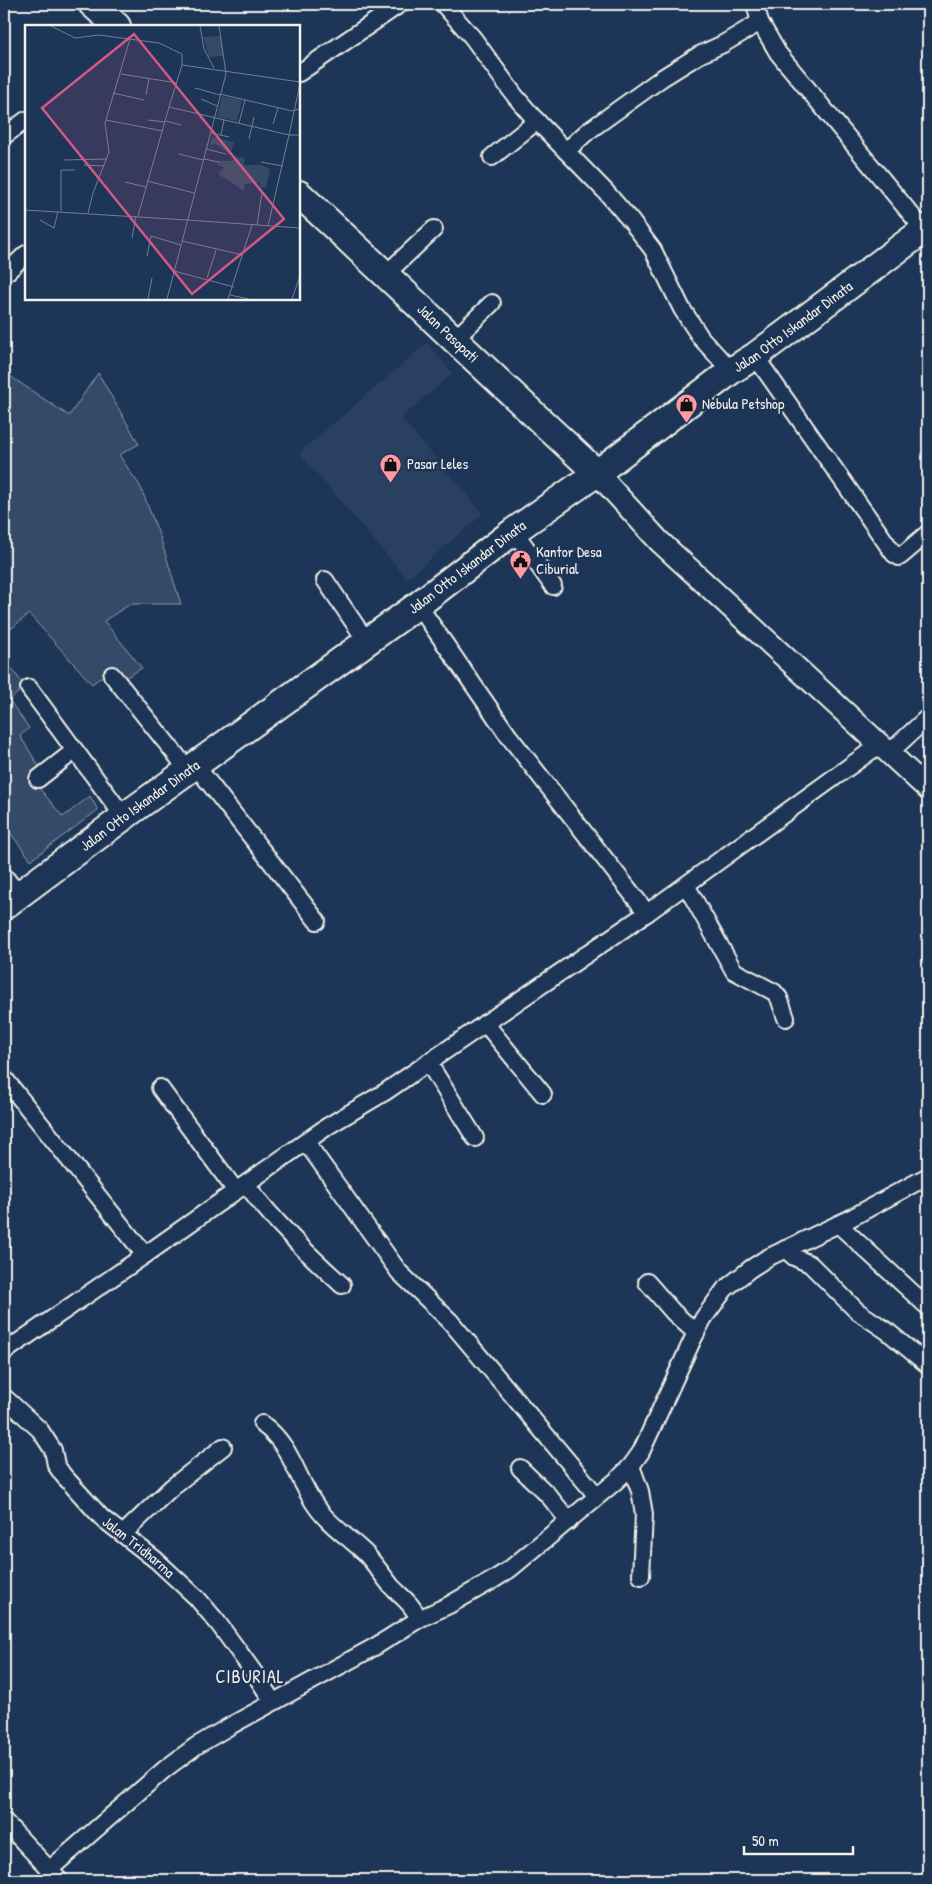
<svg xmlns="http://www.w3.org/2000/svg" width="932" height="1884" font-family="'Patrick Hand',sans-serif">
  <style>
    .built { fill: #2a4060 }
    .green { fill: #354a67; stroke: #949ea8 }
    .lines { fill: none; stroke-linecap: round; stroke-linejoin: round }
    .minor-casing { stroke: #f4f1e8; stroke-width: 20 }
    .tertiary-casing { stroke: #f4f1e8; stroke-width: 25 }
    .primary-casing { stroke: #f4f1e8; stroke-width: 30 }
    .minor { stroke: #1d3557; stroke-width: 16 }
    .tertiary { stroke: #1d3557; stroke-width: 21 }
    .primary { stroke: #1d3557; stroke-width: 26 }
    .labels { text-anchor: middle; stroke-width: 5; stroke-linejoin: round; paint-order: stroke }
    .street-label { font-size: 15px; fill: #f4f1e8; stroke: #1d3557 }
    .poi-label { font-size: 15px; fill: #f4f1e8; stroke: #1d3557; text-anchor: start }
    .quarter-label { font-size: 18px; letter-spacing: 1px; fill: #f4f1e8; stroke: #1d3557 }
    .inset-road { fill: none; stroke: #738091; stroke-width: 1 }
    .view { fill: #d15985; fill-opacity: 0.15; stroke: #d15985; stroke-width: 2.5 }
    .inset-edge { fill: none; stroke: #f4f1e8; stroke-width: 2.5 }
  </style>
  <rect width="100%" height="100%" fill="#1d3557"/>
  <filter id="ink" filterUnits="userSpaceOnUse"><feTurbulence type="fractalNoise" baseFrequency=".02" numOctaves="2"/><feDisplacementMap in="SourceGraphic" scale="10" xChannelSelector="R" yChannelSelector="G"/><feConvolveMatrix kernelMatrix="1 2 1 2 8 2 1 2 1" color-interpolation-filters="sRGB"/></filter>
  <g filter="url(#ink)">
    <path class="built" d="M427 343 453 373 401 418 483 514 407 579 299 453Z"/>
    <path class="green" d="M4 372 69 416 98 373 139 444 119 455 140 486 160 537 181 604H130L104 621 142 668 115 684 108 672 92 684 29 614 12 628 4 627Z
      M10 666 25 687 9 700 29 728 20 736 42 771 31 778 63 817 90 796 98 810 31 860 4 825V671Z"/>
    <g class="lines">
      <defs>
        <g id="minor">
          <path d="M443 4 473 38 515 96 533 117 606 192 631 221 653 250 682 309 701 338 731 371"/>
          <path d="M755 4 760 22 778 53 924 230"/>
          <path d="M299 73 400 4"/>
          <path d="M4 136 26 120"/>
          <path d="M566 151 587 132 662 78 699 55 723 44 760 22"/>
          <path d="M492 157 537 121"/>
          <path d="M8 271 26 254"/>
          <path d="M386 274 434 229"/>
          <path d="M455 339 492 303"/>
          <path d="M755 356 894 554 899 557 901 556 928 533"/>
          <path d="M514 531 553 586"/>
          <path d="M325 580 367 642"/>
          <path d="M418 605 508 735 647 913"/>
          <path d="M112 675 189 771"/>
          <path d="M29 688 124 817"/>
          <path d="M889 753 928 717"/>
          <path d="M196 766 317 921"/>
          <path d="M38 779 74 751"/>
          <path d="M4 876 19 895"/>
          <path d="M686 885 734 971 774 992 779 998 786 1018"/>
          <path d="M485 1023 543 1094"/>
          <path d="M428 1062 475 1138"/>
          <path d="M4 1078 145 1255 4 1352"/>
          <path d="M160 1088 236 1191"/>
          <path d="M306 1142 399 1272 450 1321 597 1496"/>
          <path d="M246 1184C274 1222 307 1253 342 1285"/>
          <path d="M838 1224 928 1307"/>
          <path d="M785 1249 794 1257 810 1264 857 1311 887 1331 928 1365"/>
          <path d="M145 1255 328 1126 385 1092 647 913 879 745"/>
          <path d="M647 1282 673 1312 696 1333"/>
          <path id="s1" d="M4 1397 40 1430 53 1450 56 1465 63 1475 102 1518 156 1560 197 1598 218 1623 255 1674 273 1702"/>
          <path d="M262 1424C292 1445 296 1478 316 1506 329 1525 350 1538 366 1554 375 1564 383 1576 392 1587 402 1597 413 1605 419 1619"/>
          <path d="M631 1466 640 1491 644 1514 641 1576"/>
          <path d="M520 1468 548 1495 569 1521"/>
          <path d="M123 1534 172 1487 223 1447"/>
          <path d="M4 1821 59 1880"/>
          <path d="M49 1870 165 1769 196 1746 230 1726 376 1646 419 1619 449 1605 493 1580 510 1569 616 1481 631 1466 641 1452 692 1341 703 1319 725 1289 750 1269 767 1258 849 1219 928 1176"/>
        </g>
        <path id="tertiary" d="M597 473 659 541 928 789"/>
        <g id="primary">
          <path d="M92 4 117 26"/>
          <path id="s2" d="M299 194C399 286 497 381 597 473"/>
          <path id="s3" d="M4 906 133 810 418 605 514 531 597 473 731 371 755 356 928 227"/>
        </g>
      </defs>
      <use href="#minor" class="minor-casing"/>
      <use href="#tertiary" class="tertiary-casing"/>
      <use href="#primary" class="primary-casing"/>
      <use href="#minor" class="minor"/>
      <use href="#tertiary" class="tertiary"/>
      <use href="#primary" class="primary"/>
    </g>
  </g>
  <defs>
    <symbol id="shop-pin" viewBox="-11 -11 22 30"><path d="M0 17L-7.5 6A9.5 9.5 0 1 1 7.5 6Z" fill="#ff9aa2" stroke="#1d3557"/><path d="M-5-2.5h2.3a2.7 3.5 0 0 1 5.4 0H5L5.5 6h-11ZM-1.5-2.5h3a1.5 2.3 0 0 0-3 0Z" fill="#111"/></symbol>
    <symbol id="civic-pin" viewBox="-11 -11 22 30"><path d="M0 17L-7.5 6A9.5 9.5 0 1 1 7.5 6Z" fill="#ff9aa2" stroke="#1d3557"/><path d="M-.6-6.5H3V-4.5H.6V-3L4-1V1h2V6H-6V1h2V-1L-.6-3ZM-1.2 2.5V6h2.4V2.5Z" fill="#111"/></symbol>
  </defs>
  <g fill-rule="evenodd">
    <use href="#shop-pin" x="674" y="392" width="25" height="34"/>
    <use href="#shop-pin" x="378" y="452" width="25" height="34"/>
    <use href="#civic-pin" x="508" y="548" width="25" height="34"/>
  </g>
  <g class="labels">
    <g class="street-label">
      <text dy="5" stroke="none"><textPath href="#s3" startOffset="979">Jalan Otto Iskandar Dinata</textPath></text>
      <text dy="5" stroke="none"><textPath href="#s2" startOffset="204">Jalan Pasopati</textPath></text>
      <text dy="5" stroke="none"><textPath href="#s3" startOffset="574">Jalan Otto Iskandar Dinata</textPath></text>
      <text dy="5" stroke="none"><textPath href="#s3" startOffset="169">Jalan Otto Iskandar Dinata</textPath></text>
      <text dy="5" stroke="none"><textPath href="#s1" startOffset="205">Jalan Tridharma</textPath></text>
    </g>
    <g class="poi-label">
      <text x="702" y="409">Nebula Petshop</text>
      <text x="407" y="469">Pasar Leles</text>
      <text x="536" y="557">Kantor Desa<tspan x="536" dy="17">Ciburial</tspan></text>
    </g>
    <g class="quarter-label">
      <text x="250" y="1683">CIBURIAL</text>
    </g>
  </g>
  <g transform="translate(25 25)">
    <rect width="275" height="275" fill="#1d3557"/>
    <path d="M195 11 199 31 184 32 178 12ZM197 71 217 75 212 96 192 92ZM187 112 209 117 205 130 193 120 188 119 185 122ZM209 132 220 133 219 140H236L245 144 241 163 235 162V158L219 159V166L193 149 199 142 192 140 193 136H207Z" fill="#354a67"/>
    <path class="inset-road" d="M26 1 50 13 74 10 134 18 157 29V40M175 1 179 24 189 43M96 49 152 58M275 57 157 40 144 82 264 110 275 59M170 63 195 70M88 68 119 75M195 69 267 86 275 84M121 70 124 53M176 74 192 81M81 95 138 106M123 95 140 97M141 96 156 100M214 98 220 75M248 99 253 83M186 108 204 112M196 110 199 95M224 114 229 92M181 124 201 129M154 129 178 135M179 134 194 137M39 135 82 134M236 137 258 141M59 140 79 141M122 156 169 168M100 157 121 162M0 185 162 195M36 186V145H50M63 188 68 168 84 127 80 98 105 14M113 191 144 82M15 195 29 203 33 186M162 195 275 203M232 200 237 168M243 201 264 110H275M107 213 111 191M157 216 218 230M122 231 126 211 156 220M149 246 209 262M182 253 191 225M205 270 224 274M123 274 127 253M142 274 201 49 194 1M203 274 227 200M267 274 275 251"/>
    <path class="view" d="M109 9 259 194 167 269 17 83Z"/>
    <rect width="275" height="275" class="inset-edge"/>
  </g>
  <rect width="932" height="1884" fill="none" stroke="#1d3557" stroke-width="20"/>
  <rect x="10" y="10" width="912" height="1864" fill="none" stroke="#f4f1e8" stroke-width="2" filter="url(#ink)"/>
  <path d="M744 1846v8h109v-8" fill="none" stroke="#f4f1e8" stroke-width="2.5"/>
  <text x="752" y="1846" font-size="15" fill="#f4f1e8" stroke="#1d3557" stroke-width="4" paint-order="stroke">50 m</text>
</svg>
